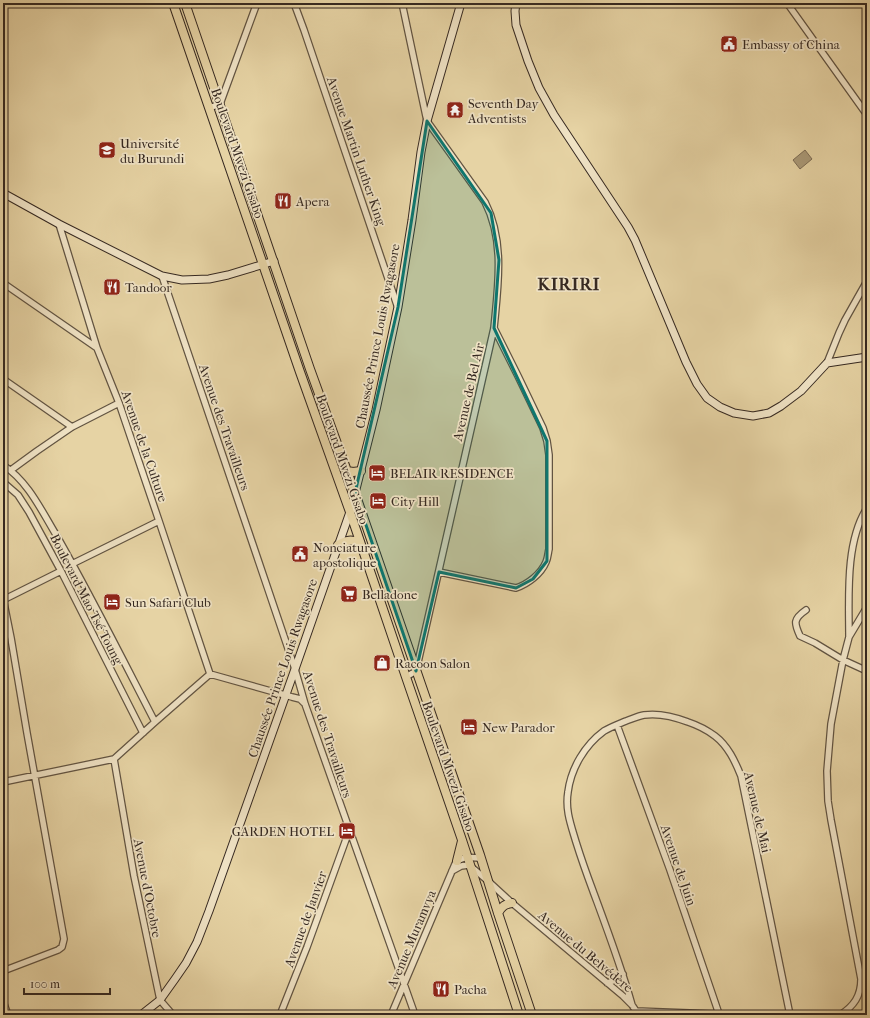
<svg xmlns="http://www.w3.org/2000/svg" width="870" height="1018" font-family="'IM FELL French Canon',serif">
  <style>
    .water { fill: #a97; stroke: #7c6c55 }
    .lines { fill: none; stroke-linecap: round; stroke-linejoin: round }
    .street-casing { stroke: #625442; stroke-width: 8 }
    .secondary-casing { stroke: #362921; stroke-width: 9 }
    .primary-casing { stroke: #362921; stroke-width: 10 }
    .street { stroke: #efe2c4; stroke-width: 5.5 }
    .secondary { stroke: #efe2c4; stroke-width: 7 }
    .primary { stroke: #e6d3a4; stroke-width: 8 }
    .marked { fill: #0f766e; fill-opacity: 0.2; stroke: #0f766e; stroke-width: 3; stroke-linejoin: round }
    .labels { text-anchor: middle; stroke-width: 3.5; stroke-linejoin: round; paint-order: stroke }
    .poi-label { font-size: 13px; fill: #362921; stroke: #efe2c4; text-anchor: start }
    .street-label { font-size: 13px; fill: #362921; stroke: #efe2c4 }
    .district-label { font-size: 17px; font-weight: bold; letter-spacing: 1px; fill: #362921; stroke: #efe2c4 }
  </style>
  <rect width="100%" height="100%" fill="#e6d3a4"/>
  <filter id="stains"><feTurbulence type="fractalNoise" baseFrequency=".005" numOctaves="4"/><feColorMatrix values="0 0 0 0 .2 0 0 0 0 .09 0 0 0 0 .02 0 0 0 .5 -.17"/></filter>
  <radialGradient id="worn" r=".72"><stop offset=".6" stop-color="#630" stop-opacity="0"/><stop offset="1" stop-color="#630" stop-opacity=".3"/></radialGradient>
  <path class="water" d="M805 150 812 159 800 169 793 160Z"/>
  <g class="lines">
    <defs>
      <path id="street" d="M294 3 304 30 397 305
        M402 3 427 121 485 202C505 241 498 286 494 328L416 671 406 677
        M787 3 867 115
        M209 108 220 104 257 3
        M59 224 97 348 119 403 159 521 210 674
        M162 276 295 669 305 704 415 1015
        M3 283 97 348
        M827 363 839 333 845 320 867 281
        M3 379 72 427
        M3 465C29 482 42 512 58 538 92 598 123 660 155 722
        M11 470 37 451 72 427 119 403
        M3 482 18 495 29 512 61 571 143 733
        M72 564 159 521
        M439 572 516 588C528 584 541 574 546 562 548 558 548 553 549 549V455L547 441 543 428 518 376 494 328
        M3 598 11 638 27 733 64 939 62 947 58 950 3 971
        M3 600 61 571
        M806 610C793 619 794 623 800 636L815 643 843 660 867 671
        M849 637C849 598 845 542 867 508
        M617 725 670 870 719 1014
        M114 759 134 876 160 1000 173 1015
        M114 759 155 722 210 674 292 697 300 699 304 703
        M3 782 114 759
        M452 871 461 866 469 865 488 881 512 903 623 996 632 1005 636 1011 743 1015
        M607 983 613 981 623 974
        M3 1001 8 1015
        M632 1005C621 966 607 929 593 891 587 875 581 858 576 842 571 825 565 810 568 792 571 768 585 745 604 731 611 727 619 724 626 721 632 719 638 716 644 715 658 713 675 717 688 722 697 725 707 730 715 736 728 746 735 761 741 776L790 1015
        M280 1015 307 947 349 831
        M391 1015 455 864C461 855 472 858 481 858
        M840 1015C854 1006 861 996 861 979L831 820 828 801 827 771 831 724 843 660 849 637 867 607"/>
      <path id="secondary" d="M516 3 515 11 516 25 528 61 539 88 554 115 628 227 635 240 686 362 697 384 707 398 720 407 734 413 753 416 769 413 781 406 801 391 827 363 867 357
        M3 193 59 224 162 276 182 280 209 279 228 275 274 261
        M141 1015 160 1000 175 979 186 963 197 942 209 911 295 669 350 512 355 493 376 410 398 307 412 220 421 152 427 121 461 3"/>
      <path id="primary" d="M173 3 300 372 350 512 406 677 462 840 519 1015
        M185 3 310 369 355 493 480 855 498 913 532 1015
        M347 471 353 472 361 471
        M338 545C346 540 352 539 360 543
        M457 861 462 841
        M498 913C502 906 505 904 512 903"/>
    </defs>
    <use href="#street" class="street-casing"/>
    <use href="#secondary" class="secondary-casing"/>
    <use href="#primary" class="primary-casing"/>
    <use href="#street" class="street"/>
    <use href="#secondary" class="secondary"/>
    <use href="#primary" class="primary"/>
  </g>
  <path class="marked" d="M427 121 491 213 499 260 494 328 547 441V561L533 579 516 588 439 572 416 671 355 493 398 307Z"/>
  <defs>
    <symbol id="civic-square" viewBox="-11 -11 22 22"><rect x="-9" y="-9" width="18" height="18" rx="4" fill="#8f2418" stroke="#efe2c4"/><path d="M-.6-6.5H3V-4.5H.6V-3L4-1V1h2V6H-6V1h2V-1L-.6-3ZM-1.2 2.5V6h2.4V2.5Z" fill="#fff"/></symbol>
    <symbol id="temple-square" viewBox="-11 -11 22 22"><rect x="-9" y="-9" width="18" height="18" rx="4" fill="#8f2418" stroke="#efe2c4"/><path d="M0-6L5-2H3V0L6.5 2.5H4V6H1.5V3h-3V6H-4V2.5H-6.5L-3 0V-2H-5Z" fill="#fff"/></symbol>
    <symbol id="university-square" viewBox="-11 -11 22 22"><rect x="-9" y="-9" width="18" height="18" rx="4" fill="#8f2418" stroke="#efe2c4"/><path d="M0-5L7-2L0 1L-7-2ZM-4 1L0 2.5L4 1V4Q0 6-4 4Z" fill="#fff"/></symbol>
    <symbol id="restaurant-square" viewBox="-11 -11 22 22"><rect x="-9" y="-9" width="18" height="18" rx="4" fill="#8f2418" stroke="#efe2c4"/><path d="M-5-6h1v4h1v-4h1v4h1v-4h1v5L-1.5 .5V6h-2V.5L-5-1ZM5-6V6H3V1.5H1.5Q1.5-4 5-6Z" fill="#fff"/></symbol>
    <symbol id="hotel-square" viewBox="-11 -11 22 22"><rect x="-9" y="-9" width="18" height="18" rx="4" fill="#8f2418" stroke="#efe2c4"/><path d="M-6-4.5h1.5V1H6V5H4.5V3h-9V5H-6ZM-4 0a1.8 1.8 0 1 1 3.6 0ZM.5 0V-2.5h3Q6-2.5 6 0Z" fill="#fff"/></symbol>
    <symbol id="supermarket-square" viewBox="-11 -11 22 22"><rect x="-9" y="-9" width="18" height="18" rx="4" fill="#8f2418" stroke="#efe2c4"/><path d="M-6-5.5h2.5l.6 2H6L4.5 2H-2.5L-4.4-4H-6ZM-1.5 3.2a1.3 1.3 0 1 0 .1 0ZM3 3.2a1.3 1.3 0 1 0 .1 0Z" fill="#fff"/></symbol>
    <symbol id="shop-square" viewBox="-11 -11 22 22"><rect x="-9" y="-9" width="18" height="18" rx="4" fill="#8f2418" stroke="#efe2c4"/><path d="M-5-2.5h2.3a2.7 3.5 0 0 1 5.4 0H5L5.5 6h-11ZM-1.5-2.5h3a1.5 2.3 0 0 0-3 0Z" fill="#fff"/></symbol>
  </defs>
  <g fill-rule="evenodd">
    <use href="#civic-square" x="719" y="34" width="20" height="20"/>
    <use href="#temple-square" x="445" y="100" width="20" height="20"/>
    <use href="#university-square" x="97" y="140" width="20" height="20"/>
    <use href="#restaurant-square" x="273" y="191" width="20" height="20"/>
    <use href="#restaurant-square" x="102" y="277" width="20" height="20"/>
    <use href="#hotel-square" x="367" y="463" width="20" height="20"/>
    <use href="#hotel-square" x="368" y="491" width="20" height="20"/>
    <use href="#civic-square" x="290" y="544" width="20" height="20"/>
    <use href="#supermarket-square" x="339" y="584" width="20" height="20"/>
    <use href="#hotel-square" x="102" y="592" width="20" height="20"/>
    <use href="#shop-square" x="372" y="653" width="20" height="20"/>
    <use href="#hotel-square" x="459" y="717" width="20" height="20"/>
    <use href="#hotel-square" x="337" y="821" width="20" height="20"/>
    <use href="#restaurant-square" x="431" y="979" width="20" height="20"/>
  </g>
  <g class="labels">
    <g class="poi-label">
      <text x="742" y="49">Embassy of China</text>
      <text x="468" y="108">Seventh Day<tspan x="468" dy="15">Adventists</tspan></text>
      <text x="120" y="148">Université<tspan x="120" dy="15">du Burundi</tspan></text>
      <text x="296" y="206">Apera</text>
      <text x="125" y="292">Tandoor</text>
      <text x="390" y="478">BELAIR RESIDENCE</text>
      <text x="391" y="506">City Hill</text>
      <text x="313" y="552">Nonciature<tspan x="313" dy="15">apostolique</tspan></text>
      <text x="362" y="599">Belladone</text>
      <text x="125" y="607">Sun Safari Club</text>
      <text x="395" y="668">Racoon Salon</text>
      <text x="482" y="732">New Parador</text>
      <text x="334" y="836" text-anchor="end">GARDEN HOTEL</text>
      <text x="454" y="994">Pacha</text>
    </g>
    <g class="street-label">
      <text transform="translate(357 151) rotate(71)" y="5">Avenue Martin Luther King</text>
      <text transform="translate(238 153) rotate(71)" y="5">Boulevard Mwezi Gisabo</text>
      <text transform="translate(377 336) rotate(-79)" y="5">Chaussée Prince Louis Rwagasore</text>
      <text transform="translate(468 392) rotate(-77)" y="5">Avenue de Bel Air</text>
      <text transform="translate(225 427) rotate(71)" y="5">Avenue des Travailleurs</text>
      <text transform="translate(145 446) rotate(71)" y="5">Avenue de la Culture</text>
      <text transform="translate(343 459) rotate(71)" y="5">Boulevard Mwezi Gisabo</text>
      <text transform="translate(87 599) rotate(63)" y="5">Boulevard Mao Tsé Toung</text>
      <text transform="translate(282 668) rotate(-71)" y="5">Chaussée Prince Louis Rwagasore</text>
      <text transform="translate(328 734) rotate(72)" y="5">Avenue des Travailleurs</text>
      <text transform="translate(449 766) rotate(71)" y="5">Boulevard Mwezi Gisabo</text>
      <text transform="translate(758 812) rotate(77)" y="5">Avenue de Mai</text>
      <text transform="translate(679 865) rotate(71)" y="5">Avenue de Juin</text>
      <text transform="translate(148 888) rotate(79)" y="5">Avenue d'Octobre</text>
      <text transform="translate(305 919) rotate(-70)" y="5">Avenue de Janvier</text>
      <text transform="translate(411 939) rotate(-67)" y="5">Avenue Muramvya</text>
      <text transform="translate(586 951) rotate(40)" y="5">Avenue du Belvédère</text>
    </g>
    <g class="district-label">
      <text x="569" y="290">KIRIRI</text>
    </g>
  </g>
  <rect width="870" height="1018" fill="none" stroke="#e6d3a4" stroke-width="16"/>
  <rect x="4" y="4" width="862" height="1010" fill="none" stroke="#362921" stroke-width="2"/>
  <rect x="8" y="8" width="854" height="1002" fill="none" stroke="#362921"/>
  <path d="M24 988v6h86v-6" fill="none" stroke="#362921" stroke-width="2"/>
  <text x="30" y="988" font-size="12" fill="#362921" stroke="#efe2c4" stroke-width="3" paint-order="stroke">100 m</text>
  <rect width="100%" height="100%" filter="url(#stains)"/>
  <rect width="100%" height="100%" fill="url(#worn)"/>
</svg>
